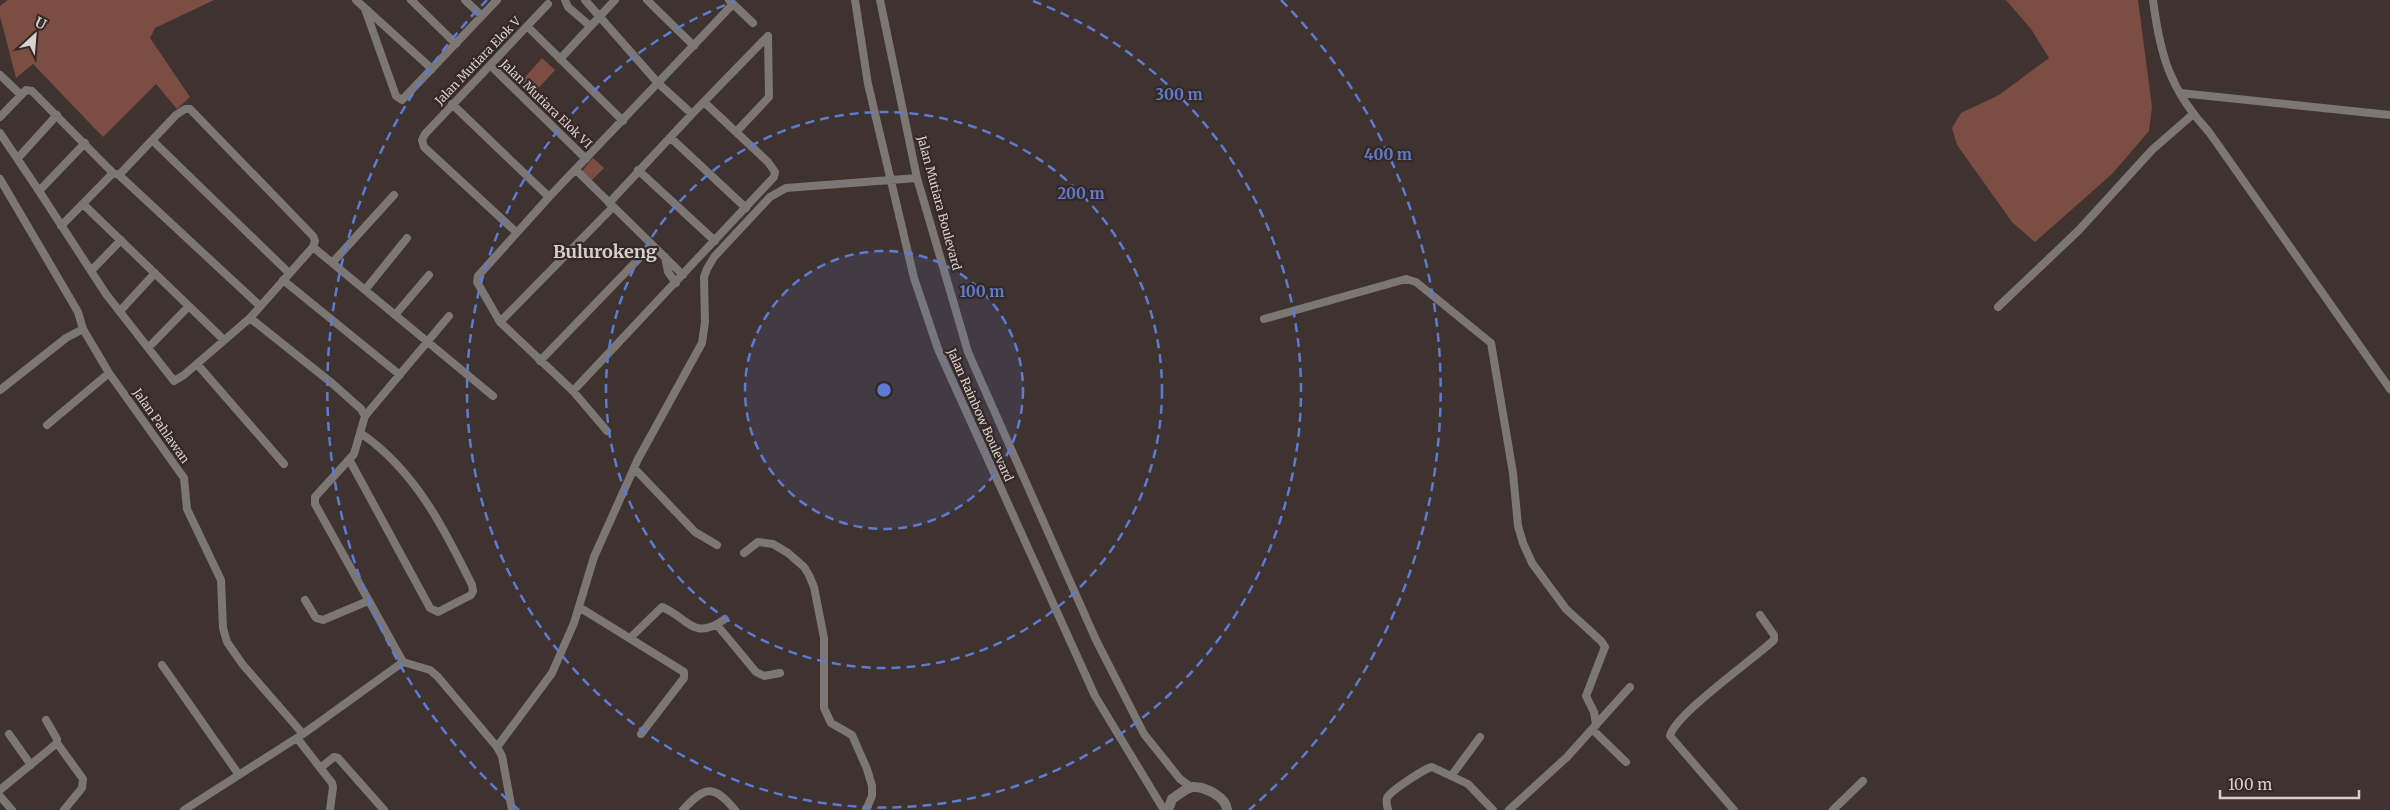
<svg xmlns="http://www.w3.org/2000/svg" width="2390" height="810" font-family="Merriweather,serif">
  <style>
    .green { fill: #7b4d43 }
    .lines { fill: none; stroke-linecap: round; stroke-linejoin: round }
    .minor { stroke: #7c7674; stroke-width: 8 }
    .tertiary { stroke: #7c7674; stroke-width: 10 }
    .ring { fill: none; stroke: #5e7bd4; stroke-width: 2.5; stroke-dasharray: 9 6 }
    .labels { text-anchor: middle; stroke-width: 4.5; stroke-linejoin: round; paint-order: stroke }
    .street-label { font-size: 12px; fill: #d8cfce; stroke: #352926 }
    .district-label { font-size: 18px; font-weight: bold; fill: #d8cfce; stroke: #352926 }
    .centre { fill: #5e7bd4; stroke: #352926; stroke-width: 2.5 }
    .ring-label { font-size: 15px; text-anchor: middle; font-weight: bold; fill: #5e7bd4; stroke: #352926; stroke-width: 4.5; stroke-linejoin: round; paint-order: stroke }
  </style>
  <rect width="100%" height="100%" fill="#3f3330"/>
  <path class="green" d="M8 0H214L155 28 150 38 190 97 177 109 156 84 103 137 33 64 16 78 0 16V6Z
    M2006 0H2138L2152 107 2149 131 2112 174 2035 242 2012 222 1957 145 1952 128 1961 113 1999 95 2049 58 2031 29Z
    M542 58 555 70 532 95 519 84Z
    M593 158 604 168 592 180 582 171Z"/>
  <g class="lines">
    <path class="minor" d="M356 0 432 69
      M411 0 456 44
      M465 0 482 16
      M565 0 568 7 590 26
      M585 0 658 83 692 114 768 36
      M647 0 694 46
      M729 0 753 23
      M855 0 868 84 914 278 938 349 1095 696 1164 810
      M880 0 917 178 968 352 1096 640 1144 734 1180 779 1191 787
      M2153 0C2160 55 2170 90 2209 132L2390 389
      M365 9 396 96 402 100 497 0
      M527 26 623 121
      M560 59 615 0
      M490 65 586 159
      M0 75 21 95
      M2180 93 2390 115
      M704 102 768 162 775 172 774 177 573 391 500 322 477 282 478 276 549 197 733 4
      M452 104 549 197
      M0 117 26 90 32 91 113 173
      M736 132 769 97 768 36
      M0 133 39 191
      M671 138 746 208
      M152 140 289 273
      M85 143 39 191 106 294 174 381 184 375 250 318 313 247 493 396
      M18 158 57 115
      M576 170 683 275
      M638 170 715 241
      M119 175 260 306
      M0 179 78 312 83 329 109 373 184 478 187 509 221 580 223 628 227 642 243 665 303 734 184 810
      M609 203 692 114
      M83 204 224 340
      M61 226 113 173 119 175 176 115 185 109H190L313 236 315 241 313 247
      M516 232 424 147 422 140 425 134 548 4
      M665 257 668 272 676 283
      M333 262 394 195
      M91 271 121 240
      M283 280 400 375
      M365 290 407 238
      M1998 307 2079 230 2152 150 2192 115
      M120 311 155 273
      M395 315 429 275
      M250 318 333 384 361 409 365 416
      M1264 319 1406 279 1416 282 1491 343 1513 473 1518 526 1523 543 1532 563 1566 609 1601 641 1605 647 1586 696 1594 712 1596 725
      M500 322 613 207
      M148 348 189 306
      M540 361 652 245
      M197 364 284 464
      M0 390 66 338 83 329
      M573 391 607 431
      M47 425 109 373
      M350 461 430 608 438 612 471 595 473 591 472 585C444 528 415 471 362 434
      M634 468 695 532 717 545
      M744 553 758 542 773 544 788 553 804 567 809 575 814 587 824 638V708L831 723 852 735 867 769 872 786V796L866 810
      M305 600 316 618 323 620 368 601
      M579 607 684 672V678L641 734
      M717 625 756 672 764 676 780 673
      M630 638 662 607C689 618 693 642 725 619
      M403 662 315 504V497L354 454 365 416 449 316
      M403 662 430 670 438 677 497 747 502 756 512 810
      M162 665 239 775
      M1593 730 1626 762
      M9 734 31 765
      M303 734 403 662
      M297 738 332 783 333 787 330 810
      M57 743 83 779 82 788 64 810
      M497 747 552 673 574 623 594 557 638 459 702 343 705 322 704 277 707 269 714 257 770 197 786 188 917 178
      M320 768 334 757 338 758 384 810
      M1452 775 1480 737
      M0 790 57 743V739L46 720
      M0 796 12 810
      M683 810C704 787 713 783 735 810
      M1388 810C1387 806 1386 801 1387 798 1390 791 1424 769 1432 767L1468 784 1493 810
      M1509 810 1567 757 1630 687
      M1734 810 1670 736C1674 715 1755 658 1774 640V635L1760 615
      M1833 810 1863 781"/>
    <path class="tertiary" d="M1168 810 1172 799C1177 796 1186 788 1192 787 1205 786 1226 797 1227 810"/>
  </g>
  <circle cx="884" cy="390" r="139" fill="#5e7bd4" fill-opacity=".12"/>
  <g class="ring">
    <circle cx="884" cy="390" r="139"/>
    <circle cx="884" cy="390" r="278"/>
    <path d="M1033 1A417 417 0 1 1 735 1"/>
    <path d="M519 810A556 556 0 0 1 487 0M1281 0A556 556 0 0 1 1249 810"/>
  </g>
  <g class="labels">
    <g class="street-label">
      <text transform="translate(478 61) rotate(-46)" y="4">Jalan Mutiara Elok V</text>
      <text transform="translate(546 104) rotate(44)" y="4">Jalan Mutiara Elok VI</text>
      <text transform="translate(939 203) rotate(75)" y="4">Jalan Mutiara Boulevard</text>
      <text transform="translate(980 415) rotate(66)" y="4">Jalan Rainbow Boulevard</text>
      <text transform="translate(161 426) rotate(55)" y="4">Jalan Pahlawan</text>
    </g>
    <g class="district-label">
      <text x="605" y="258">Bulurokeng</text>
    </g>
  </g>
  <circle cx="884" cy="390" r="8" class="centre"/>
  <g class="ring-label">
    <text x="1179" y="100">300 m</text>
    <text x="1388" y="160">400 m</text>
    <text x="1081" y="199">200 m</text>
    <text x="982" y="297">100 m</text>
  </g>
  <g transform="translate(35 35) rotate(26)" stroke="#352926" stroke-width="4" paint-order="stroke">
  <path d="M0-4L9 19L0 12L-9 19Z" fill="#d8cfce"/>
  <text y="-8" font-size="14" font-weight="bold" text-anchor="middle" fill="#d8cfce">U</text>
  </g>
  <path d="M2220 790v8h139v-8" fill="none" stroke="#d8cfce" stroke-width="2.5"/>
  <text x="2228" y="790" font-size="15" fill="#d8cfce" stroke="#352926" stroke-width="4" paint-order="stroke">100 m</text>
</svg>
